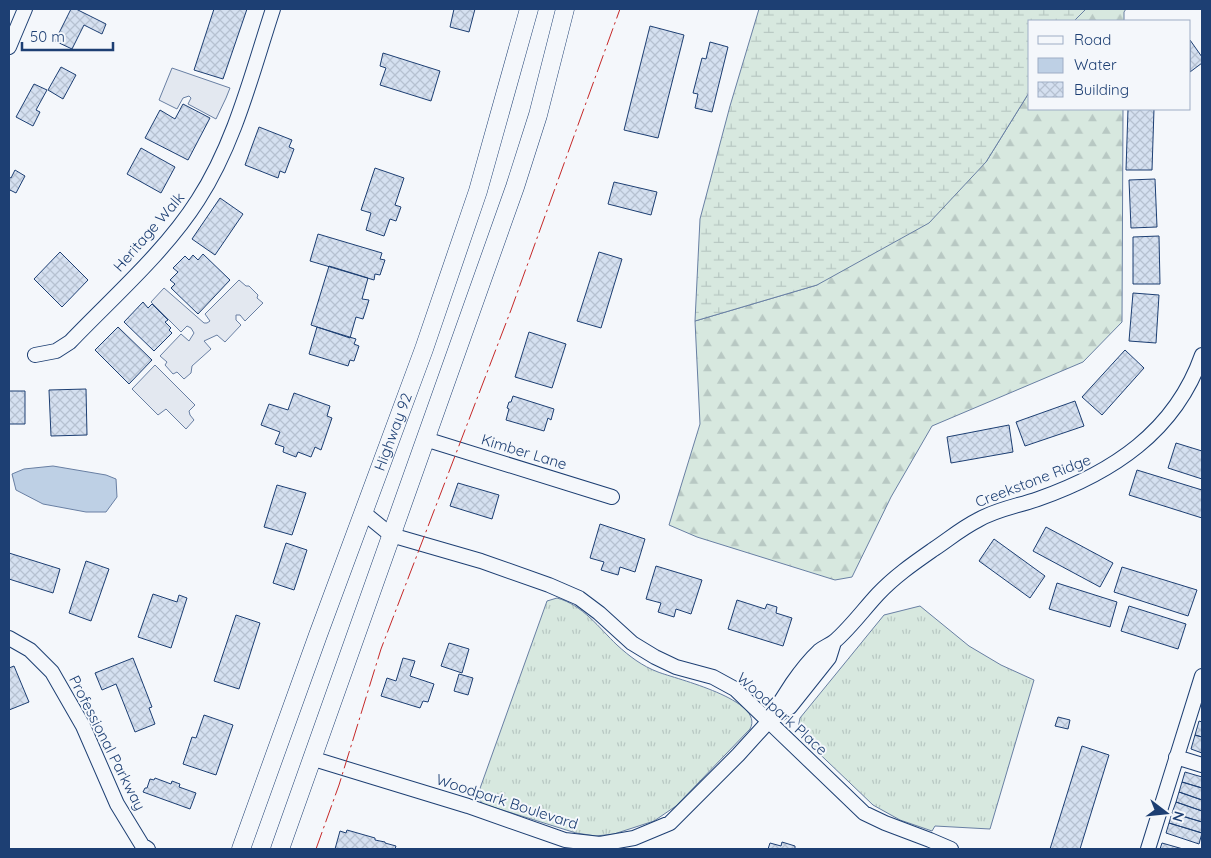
<svg xmlns="http://www.w3.org/2000/svg" width="1211" height="858" font-family="Quicksand,sans-serif">
  <style>
    .grass { fill: url(#grass-tufts); stroke: #687fa3 }
    .forest { fill: url(#forest-firs); stroke: #687fa3 }
    .wetland { fill: url(#wetland-marsh); stroke: #687fa3 }
    .parking { fill: #e3e8f0; stroke: #687fa3 }
    .water { fill: #bed0e5; stroke: #687fa3 }
    .building { fill: url(#building-cross-hatch); stroke: #1d3f73 }
    .lines { fill: none; stroke-linecap: round; stroke-linejoin: round }
    .minor-casing { stroke: #1d3f73; stroke-width: 16 }
    .major-casing { stroke: #1d3f73; stroke-width: 19 }
    .minor { stroke: #f4f7fb; stroke-width: 14 }
    .major { stroke: #f4f7fb; stroke-width: 18 }
    .power { stroke: #c62828; stroke-width: 1; stroke-dasharray: 18 4 2.5 4; stroke-linecap: butt }
    .labels { text-anchor: middle; stroke-width: 4; stroke-linejoin: round; paint-order: stroke }
    .street-label { font-size: 15px; fill: #1d3f73; stroke: #f4f7fb }
  </style>
  <defs>
    <pattern id="grass-tufts" width="24" height="20" patternUnits="userSpaceOnUse" patternTransform="scale(1.25)"><rect width="24" height="20" fill="#d7e8df"/><path d="M3 7l-1-3M5 7V3M7 7l1-3M15 17l-1-3M17 17v-4M19 17l1-3" fill="none" stroke="#b8c8c3"/></pattern>
    <pattern id="forest-firs" width="22" height="20" patternUnits="userSpaceOnUse" patternTransform="scale(1.25)"><rect width="22" height="20" fill="#d7e8df"/><path d="M5 1l3.5 6h-7zM16 11l3.5 6h-7z" fill="#b8c8c3"/></pattern>
    <pattern id="wetland-marsh" width="20" height="14" patternUnits="userSpaceOnUse" patternTransform="scale(1.25)"><rect width="20" height="14" fill="#d7e8df"/><path d="M1 5h8M5 5V1M11 12h8M15 12V8" fill="none" stroke="#b8c8c3"/></pattern>
    <pattern id="building-cross-hatch" width="8" height="8" patternUnits="userSpaceOnUse" patternTransform="scale(1.25)"><rect width="8" height="8" fill="#d5e0f0"/><path d="M0 0l8 8M0 8l8-8" fill="none" stroke="#b6c1d1"/></pattern>
  </defs>
  <rect width="100%" height="100%" fill="#f4f7fb"/>
  <path class="grass" d="M557 598C583 605 599 628 617 645 629 656 642 666 658 672 676 679 766 700 750 729L676 806 654 821 614 834 596 836 576 833 483 804 478 798V794L547 601Z
    M920 606 969 646 1001 665 1034 680 990 829 935 826 932 831 900 820 873 805 804 739 798 728 800 718 884 615Z"/>
  <path class="forest" d="M1086 9H1126L1124 12V21H1074Z
    M1030 91V109H1123L1122 322 1083 362 932 426 891 497 852 577 835 580 697 537 669 525 700 424 695 321 817 285 986 162Z"/>
  <path class="wetland" d="M759 9H1086L1074 21H1030V91L986 162 929 223 817 285 695 321 700 219 730 106Z"/>
  <path class="parking" d="M172 68 230 88 226 98 216 119 188 104 191 98 189 96 183 98 177 109 159 100Z
    M239 280 246 286H249L258 295 257 298 263 303 245 321 240 315H236V320L241 325 225 342 217 335 204 341 211 349 192 366 191 373 184 379 177 372 173 374 165 365 167 362 160 356 181 334 189 341 194 333 191 328 187 326 181 332 151 302 164 288 204 323H207L210 321 205 314Z
    M155 365 195 405 189 411 190 415 194 420 186 429 166 409 158 415 132 389Z"/>
  <path class="water" d="M53 466 106 475 116 479 117 497 106 512H86L43 504 16 490 12 474 24 469Z"/>
  <path class="building" d="M71 9H76L106 24 102 34 84 25 72 49 55 41Z
    M214 9H247L223 79 194 70Z
    M454 9H475L469 32 450 27Z
    M650 26 684 35 658 138 624 130Z
    M1190 40 1202 57V63L1190 72Z
    M710 42 728 47 712 112 695 108 698 94 693 93 702 58 706 59Z
    M383 53 440 71 431 101 380 85 386 68 380 66Z
    M61 67 76 75 63 99 48 90Z
    M34 84 47 90 36 110 40 112 33 126 16 117Z
    M183 104 210 118 188 160 145 138 160 110 175 119Z
    M1128 109H1154L1152 170H1126Z
    M259 127 292 140 289 147 294 149 285 173 280 171 278 178 245 165Z
    M141 148 175 167 161 193 127 174Z
    M375 168 404 178 395 205 401 207 396 221 390 219 384 236 366 230 371 213 361 210Z
    M15 170 25 176 16 193 10 190 9 193V177L11 178Z
    M1155 179 1157 227 1131 228 1129 180Z
    M614 182 657 192 651 215 608 204Z
    M220 198 243 214 215 255 192 239Z
    M318 234 382 253 380 259 385 260 380 275 375 274 374 280 310 261Z
    M1159 236 1160 284H1133V237Z
    M60 252 88 280 62 307 34 279Z
    M599 252 622 259 601 328 577 321Z
    M203 254 230 280 198 314 171 288 175 284 170 280 178 272 173 268 185 256 189 260 193 255 198 260Z
    M329 266 368 278 362 299 369 300 363 319 356 317 350 338 311 325Z
    M1133 293 1159 295 1156 343 1129 341Z
    M143 302 148 308 152 304 168 320 165 322 171 328 169 330 172 333 154 351 124 322Z
    M118 327 152 360 129 384 95 350Z
    M317 327 356 339 354 344 359 346 354 361 350 360 348 366 309 354Z
    M529 332 566 344 552 388 515 377Z
    M1125 350 1144 368 1102 415 1082 397Z
    M86 389 87 435 51 436 49 390Z
    M9 391H25V424H9Z
    M294 393 330 406 327 416 332 418 321 450 315 447 311 457 298 452 296 457 283 452 284 447 275 444 280 432 261 425 269 404 288 410Z
    M513 396 554 409 551 420 548 418 544 431 506 420 509 409 507 408 509 402H511Z
    M1075 401 1084 426 1025 446 1016 422Z
    M1009 425 1013 452 951 463 947 437Z
    M1176 443 1202 451V479L1168 468Z
    M1137 470 1202 490V518L1129 495Z
    M458 483 499 495 492 519 450 506Z
    M277 485 306 493 292 535 264 527Z
    M600 524 645 539 635 572 620 567 618 575 601 570 604 562 590 558Z
    M1046 527 1113 563 1100 587 1033 551Z
    M994 539 1045 576 1030 598 979 561Z
    M286 543 307 550 294 590 273 583Z
    M9 553 60 569 53 593 9 579Z
    M86 561 109 569 91 621 69 613Z
    M656 566 702 580 691 614 676 609 674 617 658 612 661 603 646 599Z
    M1122 567 1197 590 1188 616 1114 592Z
    M1057 583 1117 602 1110 627 1049 609Z
    M153 594 177 602 179 595 187 598 171 648 138 637Z
    M737 600 765 609 767 604 777 607 776 613 792 618 783 646 728 629Z
    M1129 606 1186 624 1178 649 1121 631Z
    M236 615 260 623 239 689 214 681Z
    M449 643 469 649 462 673 441 666Z
    M133 658 152 707 149 708 155 724 135 732 116 684 102 690 95 673Z
    M403 658 415 661 410 676 434 684 428 702 423 701 420 708 381 696 387 678 396 681Z
    M14 666 29 702 9 710V668Z
    M459 674 473 678 468 695 454 691Z
    M204 715 233 725 216 775 183 764 192 737 196 738Z
    M1058 717 1070 720 1068 729 1055 726Z
    M1199 721 1202 722V737L1195 735Z
    M1195 735 1202 737V753L1191 749Z
    M1082 746 1109 755 1080 849H1050Z
    M1185 772 1202 777V788L1182 782Z
    M155 778 171 784 172 781 180 784 179 787 196 793 190 809 143 792 145 788H147L150 779 154 780Z
    M1182 782 1202 788V800L1179 792Z
    M1179 792 1202 800V811L1176 802Z
    M1176 802 1202 811V822L1172 813Z
    M1172 813 1202 822V833L1169 823Z
    M1169 823 1202 833 1199 844 1166 833Z
    M347 830 375 838V840L385 842V843L396 846 395 849H335L340 831 346 833Z
    M782 842 795 846V849H768L770 843 781 846Z
    M1162 843 1183 849H1160Z"/>
  <g class="lines">
    <defs>
      <path id="minor" d="M9 47 25 9
        M35 355 56 351 70 342C112 298 165 252 198 200 235 143 252 73 273 9
        M425 439 612 497
        M364 513 391 535 481 561 549 585 579 598 599 613 632 643 655 657 676 667 713 677 735 689 864 813 885 823 930 840 951 849
        M9 638 30 650 52 672 83 726 117 804 142 845 148 849
        M771 719C782 697 801 668 819 651 824 647 830 645 835 641 851 627 864 609 878 594 895 576 914 563 934 549 949 539 962 528 978 520 997 509 1018 506 1038 499 1112 473 1175 432 1202 355
        M1176 757 1202 765
        M314 759 468 806 565 840 600 844 634 838 670 823 738 755 769 721 790 707 829 658 834 642
        M1148 849 1202 676"/>
      <g id="major">
        <path id="s1" d="M241 849 318 635 424 349 478 191 529 9"/>
        <path d="M280 849 515 187 538 115 565 9"/>
      </g>
    </defs>
    <use href="#minor" class="minor-casing"/>
    <use href="#major" class="major-casing"/>
    <use href="#minor" class="minor"/>
    <use href="#major" class="major"/>
    <path class="power" d="M316 849 339 785 381 649 511 310 620 9"/>
  </g>
  <g class="labels">
    <g class="street-label">
      <text transform="translate(149 232) rotate(-49)" y="5">Heritage Walk</text>
      <text dy="5" stroke="none"><textPath href="#s1" startOffset="444">Highway 92</textPath></text>
      <text transform="translate(524 452) rotate(17)" y="5">Kimber Lane</text>
      <text transform="translate(1033 481) rotate(-21)" y="5">Creekstone Ridge</text>
      <text transform="translate(782 714) rotate(42)" y="5">Woodpark Place</text>
      <text transform="translate(107 743) rotate(63)" y="5">Professional Parkway</text>
      <text transform="translate(507 802) rotate(18)" y="5">Woodpark Boulevard</text>
    </g>
  </g>
  <rect width="1211" height="858" fill="none" stroke="#1d3f73" stroke-width="20"/>
  <rect x="1028" y="20" width="162" height="90" fill="#f4f7fb" stroke="#9eadc5"/>
  <rect x="1038" y="36" width="25" height="8" fill="#f4f7fb" stroke="#9eadc5"/>
  <text x="1074" y="45" font-size="15" fill="#1d3f73">Road</text>
  <rect x="1038" y="58" width="25" height="15" fill="#bed0e5" stroke="#9eadc5"/>
  <text x="1074" y="70" font-size="15" fill="#1d3f73">Water</text>
  <rect x="1038" y="82" width="25" height="15" fill="url(#building-cross-hatch)" stroke="#9eadc5"/>
  <text x="1074" y="95" font-size="15" fill="#1d3f73">Building</text>
  <g transform="translate(1166 813) rotate(106)" stroke="#f4f7fb" stroke-width="4" paint-order="stroke">
  <path d="M0-4L9 19L0 12L-9 19Z" fill="#1d3f73"/>
  <text y="-8" font-size="14" font-weight="bold" text-anchor="middle" fill="#1d3f73">N</text>
  </g>
  <path d="M22 42v8h91v-8" fill="none" stroke="#1d3f73" stroke-width="2.5"/>
  <text x="30" y="42" font-size="15" fill="#1d3f73" stroke="#f4f7fb" stroke-width="4" paint-order="stroke">50 m</text>
</svg>
